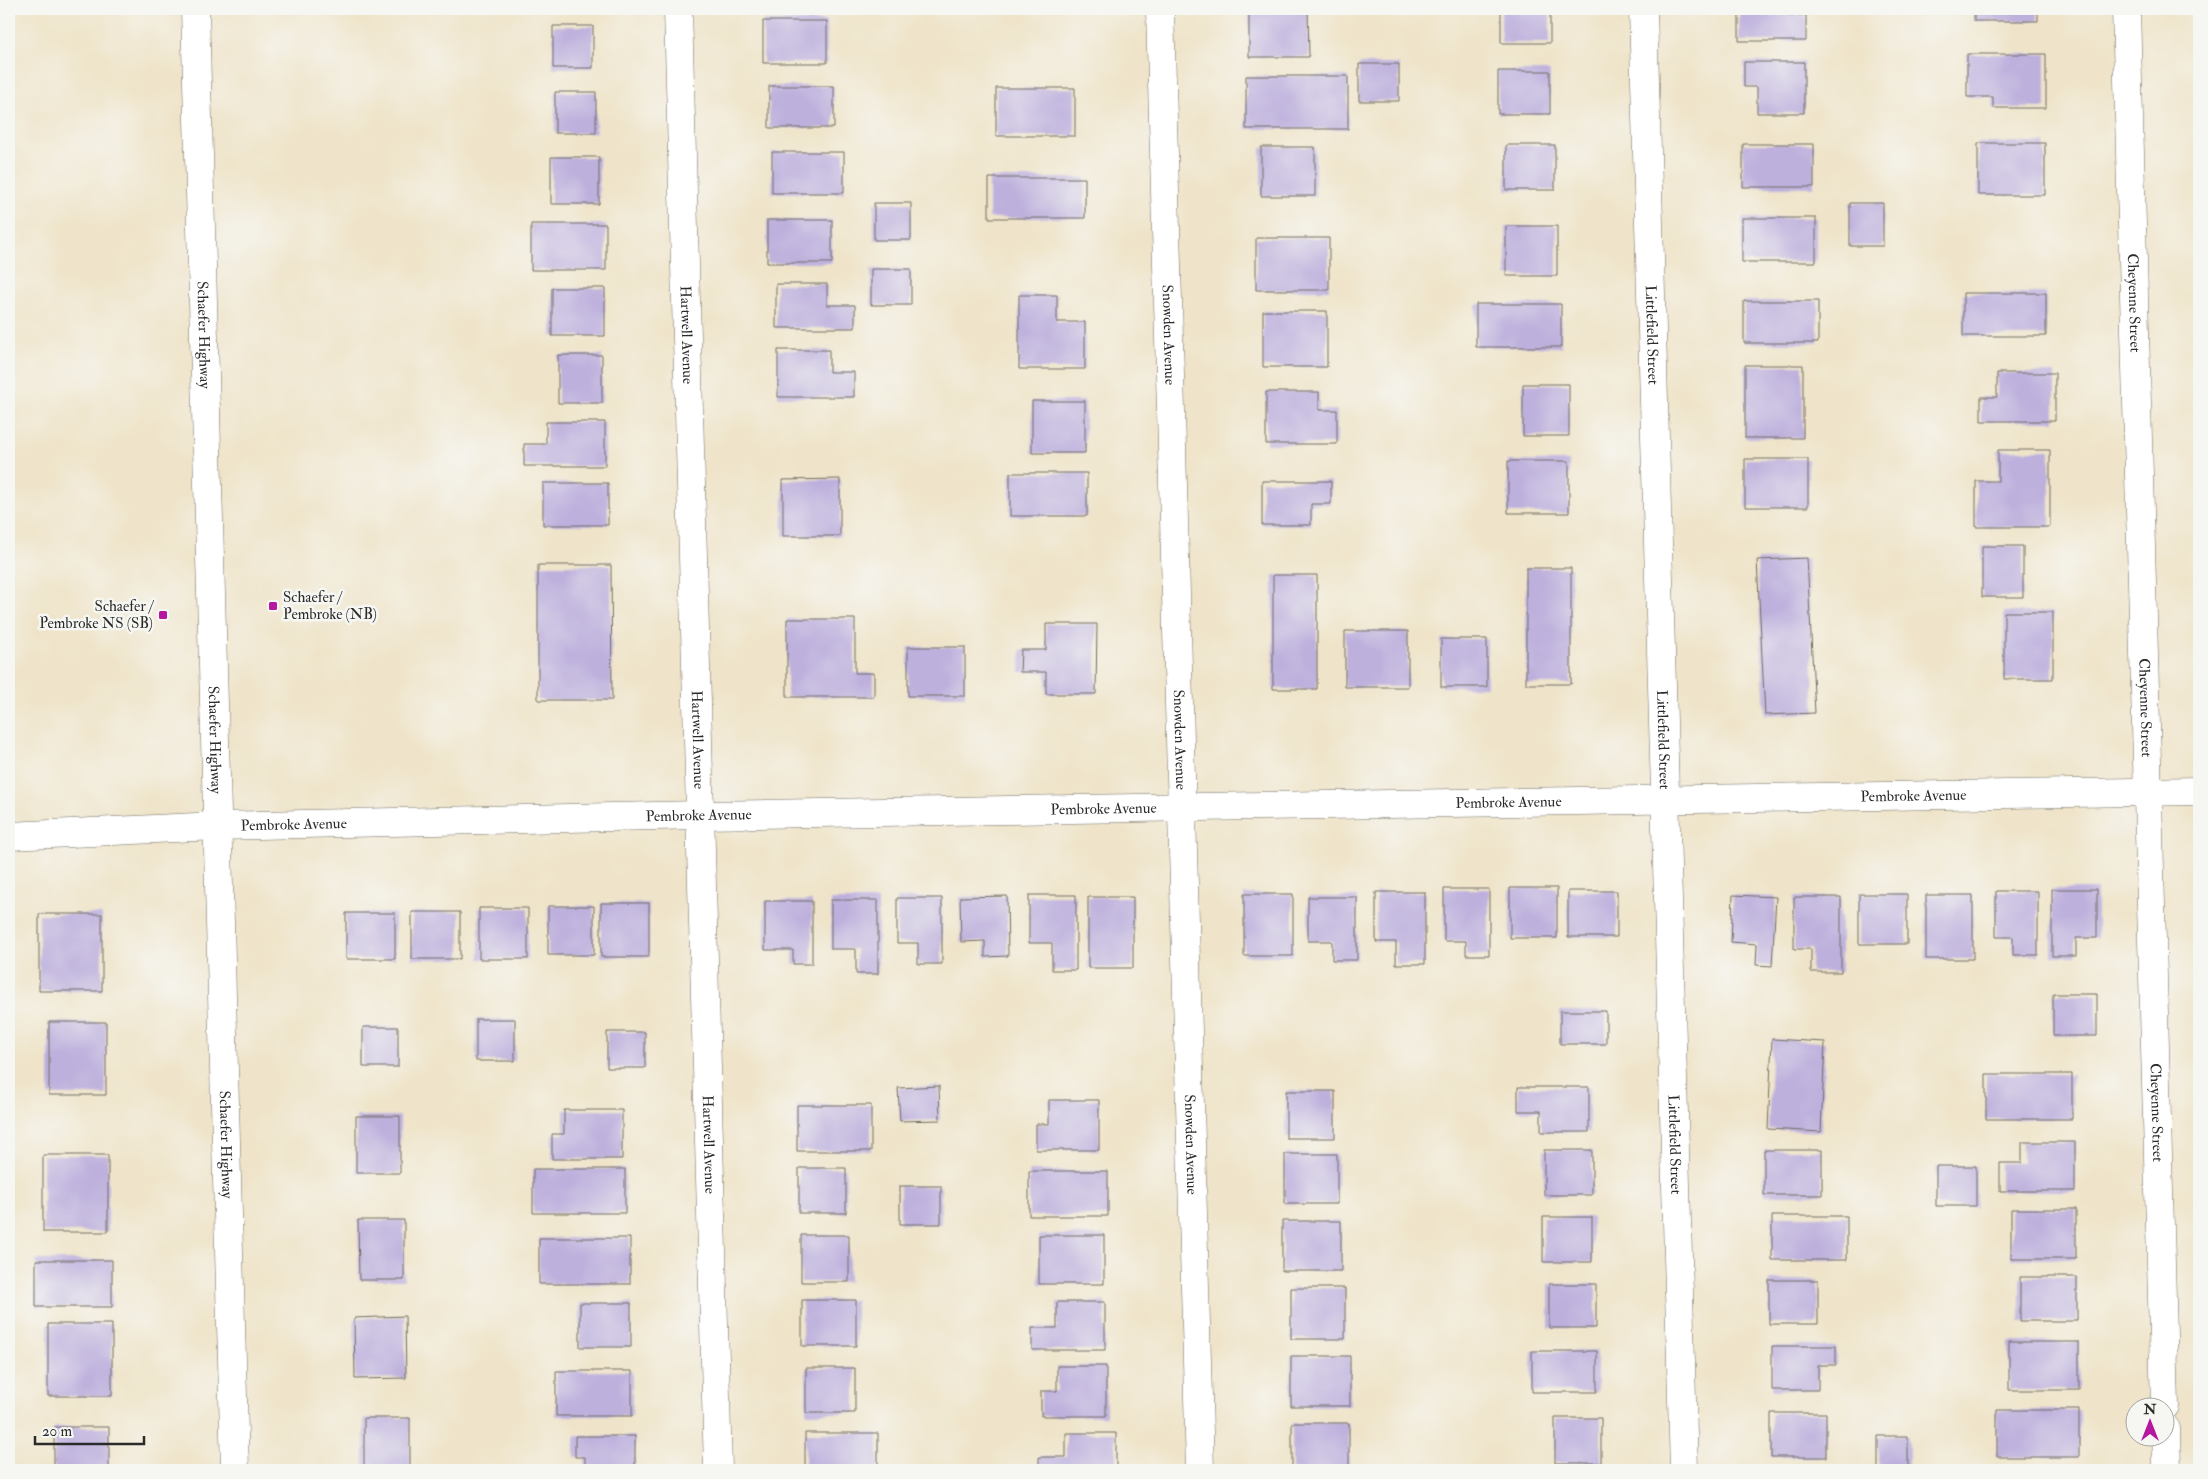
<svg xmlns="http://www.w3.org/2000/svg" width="2208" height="1479" font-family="'IM FELL Double Pica',serif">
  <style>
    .building { fill: #bdb0dd }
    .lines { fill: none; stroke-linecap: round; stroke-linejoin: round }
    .minor-casing { stroke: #706c62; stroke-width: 29 }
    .tertiary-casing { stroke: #706c62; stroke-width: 29 }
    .minor { stroke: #fff; stroke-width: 28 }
    .tertiary { stroke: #fff; stroke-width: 28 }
    .poi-dot { fill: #b5179e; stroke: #f6f6f2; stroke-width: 2 }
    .labels { text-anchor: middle; stroke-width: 5; stroke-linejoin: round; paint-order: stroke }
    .street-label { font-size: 15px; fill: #2b2b2b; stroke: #f6f6f2 }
    .poi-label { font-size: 15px; fill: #2b2b2b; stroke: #f6f6f2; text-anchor: start }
  </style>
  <rect width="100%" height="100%" fill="#f6f6f2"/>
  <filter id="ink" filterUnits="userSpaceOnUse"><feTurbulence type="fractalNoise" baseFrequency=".02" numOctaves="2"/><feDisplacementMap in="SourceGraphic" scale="10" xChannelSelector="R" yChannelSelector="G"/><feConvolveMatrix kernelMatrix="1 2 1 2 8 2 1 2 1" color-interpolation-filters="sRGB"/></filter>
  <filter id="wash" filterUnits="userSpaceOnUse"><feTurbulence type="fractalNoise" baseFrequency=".0096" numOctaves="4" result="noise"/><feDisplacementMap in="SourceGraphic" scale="20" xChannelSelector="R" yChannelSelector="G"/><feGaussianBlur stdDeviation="1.12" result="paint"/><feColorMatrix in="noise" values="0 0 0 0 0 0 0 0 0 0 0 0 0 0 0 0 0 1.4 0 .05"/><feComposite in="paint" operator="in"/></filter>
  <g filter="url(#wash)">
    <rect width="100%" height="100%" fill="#efe4c9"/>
    <g id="blocks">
      <path class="building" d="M1249 9H1308L1309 57H1249Z
        M1501 9H1550V43H1501Z
        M1739 9H1789V15H1806V41H1739Z
        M1974 9H2038V21H1974Z
        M763 21H827V63H763Z
        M553 26H593V68H553Z
        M1967 54H2046V108H1993V97H1967Z
        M1744 62H1804V113H1757V87H1744Z
        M1359 64H1399V101H1359Z
        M1498 71H1550V114H1498Z
        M1246 76H1348V129H1246Z
        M769 86H834V128H769Z
        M996 88H1075V136H996Z
        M555 92H596V133H555Z
        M1978 143H2045V195H1978Z
        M1743 144H1814V187H1743Z
        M1506 145H1555V190H1506Z
        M1261 147H1315V196H1261Z
        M772 152H844V193H772Z
        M551 157H599V204H551Z
        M989 178H1085V218H989Z
        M874 203H911V240H874Z
        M1850 203H1883V246H1850Z
        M1742 218H1816V262H1742Z
        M767 220H832V263H767Z
        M531 224H606V270H531Z
        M1506 226H1557V276H1506Z
        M1256 238H1329V290H1256Z
        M871 269H911V305H871Z
        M776 284H827V305H855V328H776Z
        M552 288H605V336H552Z
        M1963 293H2046V336H1963Z
        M1019 295H1057V322H1085V369H1019Z
        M1744 301H1818V343H1744Z
        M1476 304H1561V347H1476Z
        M1263 311H1327V367H1263Z
        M778 350H829V372H854V397H778Z
        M558 355H602V403H558Z
        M1745 365H1803V438H1745Z
        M1997 373H2055V421H1981V397H1997Z
        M1523 384H1569V436H1523Z
        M1266 392H1319V410H1337V444H1266Z
        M1032 401H1085V453H1032Z
        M546 422H605V466H524V444H546Z
        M1998 450H2050V527H1976V481H1998Z
        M1745 459H1808V507H1745Z
        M1508 461H1569V513H1508Z
        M1010 473H1087V516H1010Z
        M840 479V536H783V480Z
        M1262 481H1331V504H1311V525H1262Z
        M543 483H608V525H543Z
        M1982 546H2023V597H1982Z
        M1807 558 1815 713 1765 715 1757 560Z
        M538 565H611L612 700H538Z
        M1526 568H1571V684H1526Z
        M1273 575H1317V689H1273Z
        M2004 612H2053V679H2004Z
        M787 619H855V673H874V697H787Z
        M1046 624H1097L1096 694H1046V672H1020L1021 650H1046Z
        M1345 631H1408V687H1345Z
        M1441 639H1487V687H1441Z
        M908 647H965V696H908Z
        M1510 888H1557V938H1510Z
        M1444 889H1489V955H1466V941H1444Z
        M2052 889H2097V938H2076V956H2052Z
        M1568 891H1617V937H1568Z
        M1996 891H2038V955H2013V937H1996Z
        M1376 892H1425V964H1396V942H1376Z
        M1244 894H1293V956H1244Z
        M1859 894H1907V944H1859Z
        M1029 895H1076V970H1052V943H1029Z
        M1733 895 1776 897 1772 966 1756 965 1757 944 1731 942Z
        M1926 895H1973V959H1926Z
        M1007 896 1008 956 985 957V941L961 942 960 897Z
        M1088 897H1133V968H1088Z
        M1308 897H1357V960H1332V941H1308Z
        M1794 897H1841V972H1811V949H1794Z
        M897 898H942V964H918V943H897Z
        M831 900H878V974H856V949H831Z
        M765 901H812V964H793V950H765Z
        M601 903H649V957H601Z
        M548 906H594V955H548Z
        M479 908H528V959H479Z
        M412 912H460V959H412Z
        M346 913H395V959H346Z
        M39 914H102V991H39Z
        M2053 994H2097V1036H2053Z
        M1560 1011H1606V1044H1560Z
        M476 1019H515V1061H476Z
        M49 1022H106V1095H49Z
        M363 1027H398V1067H363Z
        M607 1032H645V1068H607Z
        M1772 1039 1825 1042 1821 1132 1768 1129Z
        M1986 1074H2072V1119H1986Z
        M939 1086 940 1120 900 1121 898 1088Z
        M1518 1087H1589V1132H1541V1111H1518Z
        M1286 1091H1335V1138H1286Z
        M1049 1100H1099V1150H1036V1124H1049Z
        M797 1105H871V1151H797Z
        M564 1110H622V1159H552V1134H564Z
        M356 1116H400V1173H356Z
        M2022 1142H2075V1191H2000V1163H2022Z
        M1544 1150H1592V1195H1544Z
        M1764 1150H1822V1195H1764Z
        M1285 1154H1337V1204H1285Z
        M43 1155H108V1232H43Z
        M1936 1166H1976V1206H1936Z
        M799 1168H846V1213H799Z
        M533 1169H625V1213H533Z
        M1029 1171H1108V1216H1029Z
        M900 1186H941V1224H900Z
        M2011 1209H2076V1259H2011Z
        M1772 1216H1847V1260H1772Z
        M1543 1217H1592V1262H1543Z
        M358 1220H404V1280H359Z
        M1282 1221H1341V1271H1282Z
        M801 1235H849V1282H801Z
        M1039 1235H1104V1284H1039Z
        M539 1238H630V1284H539Z
        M36 1260H112V1307H36Z
        M2020 1277H2077V1321H2020Z
        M1769 1280H1818V1324H1769Z
        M1549 1284H1596V1328H1549Z
        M1291 1288H1345V1339H1291Z
        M802 1300H856V1346H802Z
        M1057 1302H1105V1350H1032V1328H1057Z
        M580 1303H631V1347H580Z
        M405 1316 406 1378 355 1379 354 1318Z
        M48 1324H112V1396H48Z
        M2009 1342H2079V1390H2009Z
        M1772 1346H1836V1365H1818V1390H1772Z
        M1532 1351H1597V1392H1532Z
        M1291 1356H1350V1406H1291Z
        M1057 1366H1106V1416H1041V1391H1057Z
        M806 1368H855V1413H806Z
        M556 1371H632V1416H556Z
        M1997 1410H2079V1457H1997Z
        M1771 1413H1826V1457H1771Z
        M364 1418H410V1470H364Z
        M1555 1418H1601V1463H1555Z
        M1292 1423H1349V1470H1292Z
        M54 1427H109V1470H54Z
        M805 1433H878V1470H805Z
        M1066 1433H1116V1470H1039V1457H1066Z
        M575 1436H635V1470H585V1457H575Z
        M1878 1436H1908V1469H1878Z"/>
    </g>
  </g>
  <g filter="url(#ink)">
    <use href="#blocks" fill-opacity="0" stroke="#706c62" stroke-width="1"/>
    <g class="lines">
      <defs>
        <g id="minor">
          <path id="s1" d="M678 9 718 1470"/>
          <path id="s2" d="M1160 9 1200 1470"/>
          <path id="s3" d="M1643 9 1684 1470"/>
          <path id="s4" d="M2126 9 2165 1406"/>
          <path d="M2166 1429 2167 1470"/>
        </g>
        <g id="tertiary">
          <path id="s5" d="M195 9 235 1470"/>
          <path id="s6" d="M9 836 217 826 700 815 2199 791"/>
        </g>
      </defs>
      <use href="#minor" class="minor-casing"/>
      <use href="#tertiary" class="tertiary-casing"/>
      <use href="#minor" class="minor"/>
      <use href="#tertiary" class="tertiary"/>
    </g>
  </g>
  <g class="poi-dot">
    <rect x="268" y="601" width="10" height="10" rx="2.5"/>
    <rect x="158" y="610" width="10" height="10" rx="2.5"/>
  </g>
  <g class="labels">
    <g class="street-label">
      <text dy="5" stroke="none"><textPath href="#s4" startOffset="294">Cheyenne Street</textPath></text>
      <text dy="5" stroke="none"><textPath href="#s5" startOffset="326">Schaefer Highway</textPath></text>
      <text dy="5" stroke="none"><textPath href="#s1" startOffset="326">Hartwell Avenue</textPath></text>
      <text dy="5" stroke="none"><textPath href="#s2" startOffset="326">Snowden Avenue</textPath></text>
      <text dy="5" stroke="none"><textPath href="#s3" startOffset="326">Littlefield Street</textPath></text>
      <text dy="5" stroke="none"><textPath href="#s4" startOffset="699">Cheyenne Street</textPath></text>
      <text dy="5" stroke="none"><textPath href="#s1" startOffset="731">Hartwell Avenue</textPath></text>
      <text dy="5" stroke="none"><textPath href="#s5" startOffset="731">Schaefer Highway</textPath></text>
      <text dy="5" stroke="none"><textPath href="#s2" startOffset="731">Snowden Avenue</textPath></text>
      <text dy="5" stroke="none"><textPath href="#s3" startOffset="731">Littlefield Street</textPath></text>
      <text dy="5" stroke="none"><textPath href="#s6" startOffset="1905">Pembroke Avenue</textPath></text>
      <text dy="5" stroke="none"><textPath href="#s6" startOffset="1500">Pembroke Avenue</textPath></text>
      <text dy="5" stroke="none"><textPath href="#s6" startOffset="1095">Pembroke Avenue</textPath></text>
      <text dy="5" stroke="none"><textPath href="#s6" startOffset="690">Pembroke Avenue</textPath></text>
      <text dy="5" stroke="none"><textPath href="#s6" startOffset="285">Pembroke Avenue</textPath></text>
      <text dy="5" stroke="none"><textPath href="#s4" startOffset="1104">Cheyenne Street</textPath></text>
      <text dy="5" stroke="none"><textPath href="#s5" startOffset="1136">Schaefer Highway</textPath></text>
      <text dy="5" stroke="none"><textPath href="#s1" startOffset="1136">Hartwell Avenue</textPath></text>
      <text dy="5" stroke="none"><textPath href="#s2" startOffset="1136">Snowden Avenue</textPath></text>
      <text dy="5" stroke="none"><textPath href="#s3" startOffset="1136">Littlefield Street</textPath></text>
    </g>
    <g class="poi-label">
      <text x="283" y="602">Schaefer /<tspan x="283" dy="17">Pembroke (NB)</tspan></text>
      <text x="153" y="611" text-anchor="end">Schaefer /<tspan x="153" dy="17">Pembroke NS (SB)</tspan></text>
    </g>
  </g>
  <rect width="2208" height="1479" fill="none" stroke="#f6f6f2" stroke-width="30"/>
  <g transform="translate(2150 1422)"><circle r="24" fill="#f6f6f2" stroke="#a5a5a2"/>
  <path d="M0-4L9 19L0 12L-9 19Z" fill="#b5179e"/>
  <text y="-8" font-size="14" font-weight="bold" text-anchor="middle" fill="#2b2b2b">N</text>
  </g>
  <path d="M35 1436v8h109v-8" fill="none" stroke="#2b2b2b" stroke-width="2.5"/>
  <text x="42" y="1436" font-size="15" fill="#2b2b2b" stroke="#f6f6f2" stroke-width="4" paint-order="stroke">20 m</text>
</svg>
